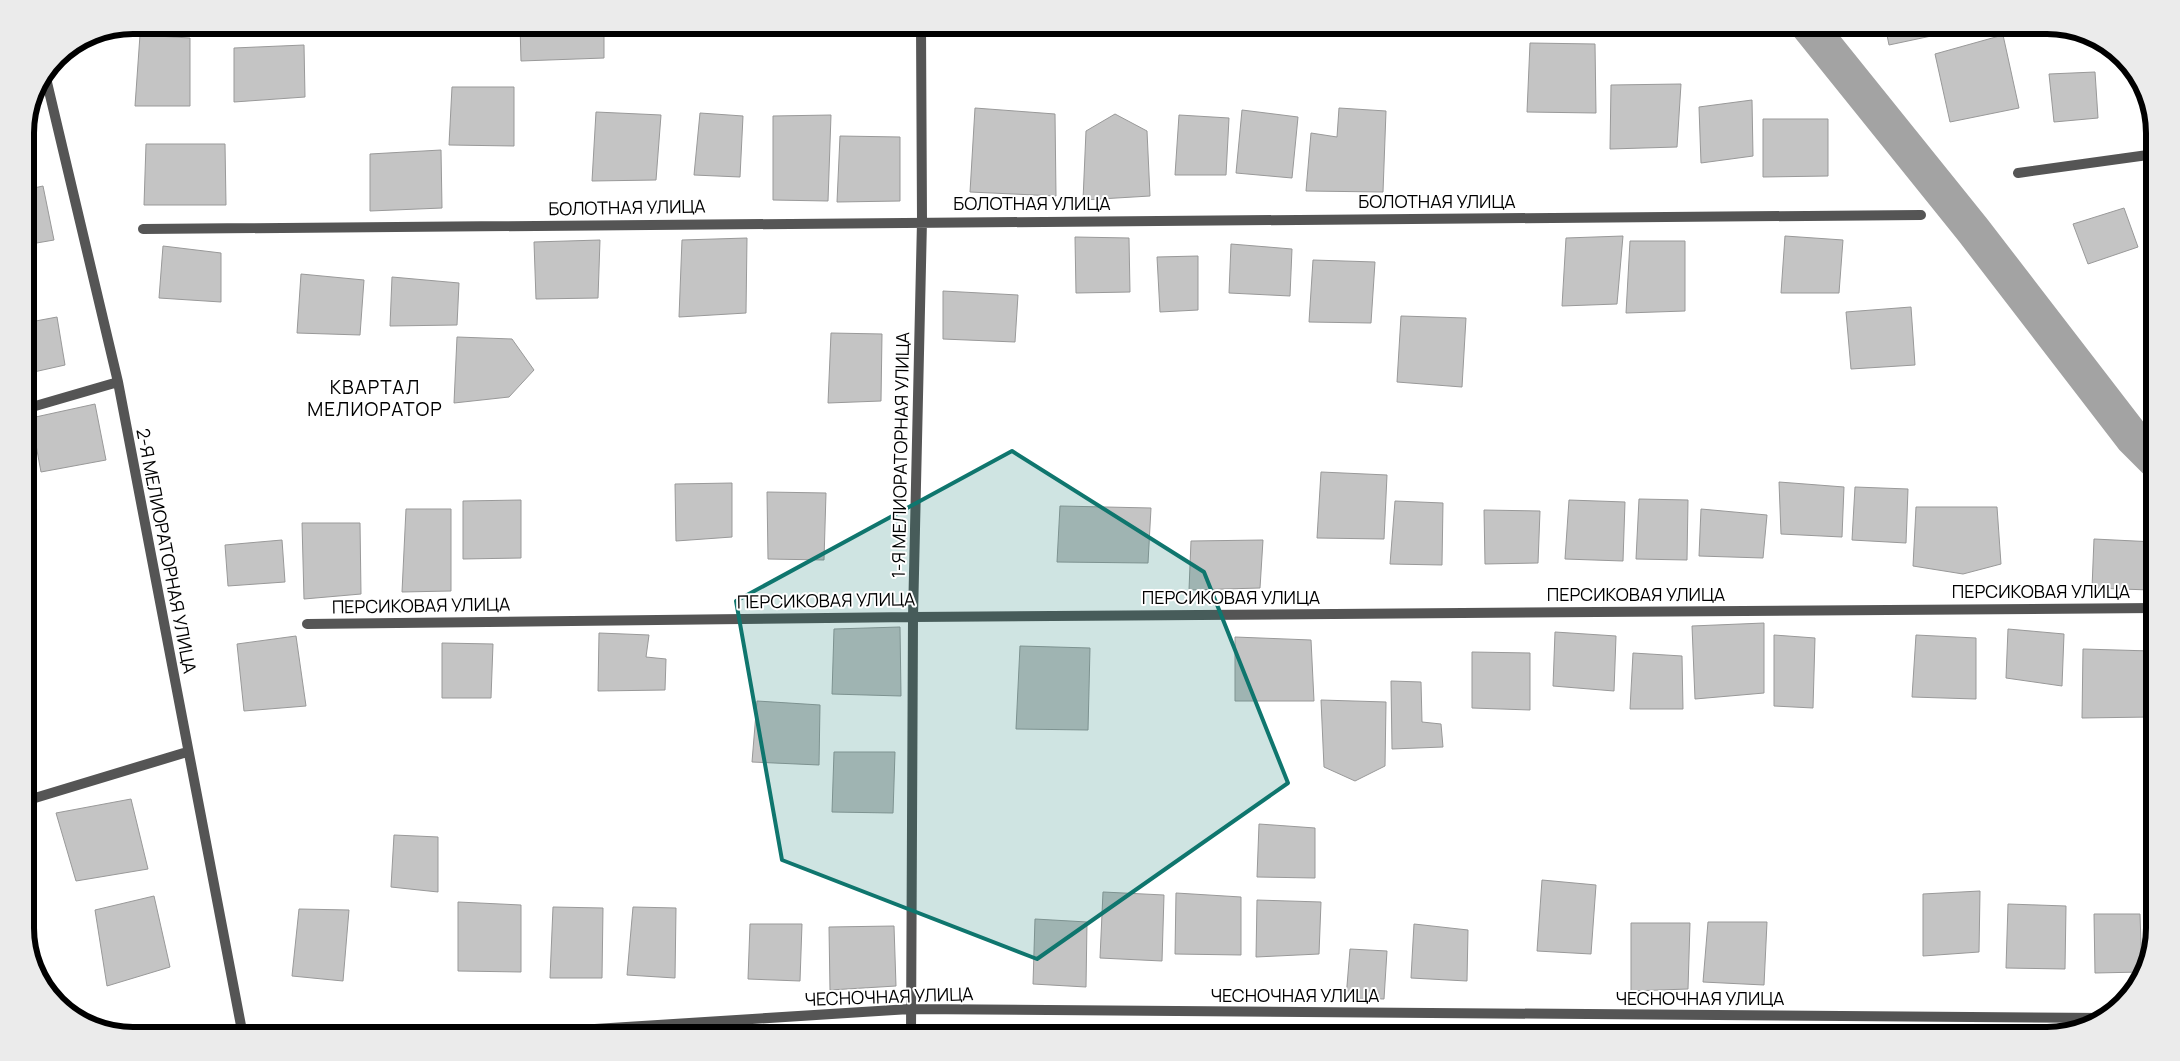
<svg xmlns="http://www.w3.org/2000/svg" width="2180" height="1061" font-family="Manrope,sans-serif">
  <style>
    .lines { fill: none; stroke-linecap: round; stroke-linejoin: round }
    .canal { stroke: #a3a3a3; stroke-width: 36 }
    .building { fill: #c4c4c4; stroke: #999 }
    .minor { stroke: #555; stroke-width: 10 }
    .marked { fill: #0f766e; fill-opacity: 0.2; stroke: #0f766e; stroke-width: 4; stroke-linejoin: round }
    .labels { text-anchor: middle; stroke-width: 4; stroke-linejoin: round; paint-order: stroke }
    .street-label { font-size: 18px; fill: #000; stroke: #fff }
    .neighbourhood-label { font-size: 19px; letter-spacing: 1px; fill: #000; stroke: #fff }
    .rim { fill: none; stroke: #000; stroke-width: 6 }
  </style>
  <rect width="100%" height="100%" fill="#fff"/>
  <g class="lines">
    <path class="canal" d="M1808 25 1973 230 2133 438 2155 460"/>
  </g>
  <path class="building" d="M520 25H604V58L521 61Z
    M1885 25H1933L1936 35 1889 45Z
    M140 35 190 38V106H135Z
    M2003 35 2019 108 1950 122 1935 54Z
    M1530 43 1595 44 1596 113 1527 112Z
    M304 45 305 97 234 102V48Z
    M2095 72 2098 118 2054 122 2049 74Z
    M1681 84 1677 147 1610 149 1611 85Z
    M452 87H514V146L449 145Z
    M1752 100 1753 156 1701 163 1699 107Z
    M975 108 1055 114 1056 196 970 192Z
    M1339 108 1386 111 1383 192 1306 191 1311 133 1337 137Z
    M1242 110 1298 117 1292 178 1236 173Z
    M596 112 661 115 656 180 592 181Z
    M700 113 743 116 740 177 694 175Z
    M1115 114 1147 131 1150 196 1083 200 1086 131Z
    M831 115 828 201 773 200V116Z
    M1179 115 1229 118 1226 175H1175Z
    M1763 119H1828V176L1763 177Z
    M840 136 900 137V201L837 202Z
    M146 144H225L226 205H144Z
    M441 150 442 208 370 211V154Z
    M43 186 54 240 25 245V190Z
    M2124 208 2138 247 2088 264 2073 224Z
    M1623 236 1617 304 1562 306 1566 238Z
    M1785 236 1843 240 1839 293H1781Z
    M1075 237 1129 238 1130 292 1076 293Z
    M747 238 746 313 679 317 682 240Z
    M600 240 598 298 536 299 534 242Z
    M1630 241H1685V311L1626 313Z
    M1231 244 1292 249 1290 296 1229 293Z
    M163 246 221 253V302L159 298Z
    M1198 256V310L1160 312 1157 257Z
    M1313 260 1375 262 1371 323 1309 322Z
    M301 274 364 280 360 335 297 333Z
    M392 277 459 283 457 325 390 326Z
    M943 291 1018 295 1015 342 943 339Z
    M1911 307 1915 365 1851 369 1846 312Z
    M1401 316 1466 318 1462 387 1397 382Z
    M57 317 65 365 25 374V323Z
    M831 333 882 334 881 401 828 403Z
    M457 337 512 339 534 370 509 397 454 403Z
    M95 404 106 460 41 472 31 418Z
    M1321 472 1387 475 1384 539 1317 538Z
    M1779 482 1844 487 1842 537 1781 534Z
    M732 483V537L676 541 675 484Z
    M1855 487 1908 489 1906 543 1852 540Z
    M767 492 826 493 824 560 768 559Z
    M1639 499 1688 500 1687 560 1636 559Z
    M521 500V558L463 559V501Z
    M1569 500 1625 502 1623 561 1565 559Z
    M1395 501 1443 503 1442 565 1390 564Z
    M1060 506 1151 508 1148 563 1057 562Z
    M1916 507H1997L2001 564 1963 574 1913 566Z
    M406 509H451V591L402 592Z
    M1701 509 1767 515 1763 558 1699 556Z
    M1484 510 1540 511 1538 563 1485 564Z
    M302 523H360L361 594 304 599Z
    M2094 539 2155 542 2150 590 2092 588Z
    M282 540 285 582 228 586 225 545Z
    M1263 540 1260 588 1189 590 1191 541Z
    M1764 623V693L1695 699 1692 626Z
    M900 627 901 696 832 694 834 629Z
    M2008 629 2064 634 2062 686 2006 678Z
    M1555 632 1616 636 1614 691 1553 686Z
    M599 633 649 635 646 657 666 659 665 690 598 691Z
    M1774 635 1815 638 1813 708 1774 706Z
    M1916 635 1976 638V699L1912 697Z
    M296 636 306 706 244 711 237 644Z
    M1235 637 1311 640 1314 701H1235Z
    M442 643 493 644 491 698H442Z
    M1020 646 1090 648 1088 730 1016 729Z
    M2083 649 2151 651V717L2082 718Z
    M1472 652 1530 653V710L1472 708Z
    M1633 653 1682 656 1683 709H1630Z
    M1391 681 1421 682 1422 722 1441 724 1443 747 1392 749Z
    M1321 700 1386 702 1385 766 1355 781 1324 767Z
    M757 701 820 705 819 765 752 762Z
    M834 752H895L893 813 832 812Z
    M131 799 148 869 76 881 56 813Z
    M1259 824 1315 828V878L1257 877Z
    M394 835 438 837V892L391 887Z
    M1542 880 1596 885 1591 954 1537 951Z
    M1980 891 1979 952 1923 956V894Z
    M1103 892 1164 895 1162 961 1100 958Z
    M1176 893 1241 897V955L1175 954Z
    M154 896 170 967 107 986 95 910Z
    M1257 900 1321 902 1319 954 1256 957Z
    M458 902 521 905V972L458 971Z
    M2008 904 2066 906 2065 969 2006 968Z
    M553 907 603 908 602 978H550Z
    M633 907 676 908 675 978 627 975Z
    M299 909 349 910 343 981 292 976Z
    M2094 914H2140L2142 972 2095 973Z
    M1035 919 1087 922 1086 987 1033 984Z
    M1708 922H1767L1764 985 1703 982Z
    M1631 923H1690L1688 989 1631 991Z
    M750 924H802L800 981 748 979Z
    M1414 924 1468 930 1467 981 1411 978Z
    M894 926 896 986 830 990 829 927Z
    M1350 949 1387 951 1384 999 1346 998Z
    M1028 1031 1090 1032V1036H1028Z"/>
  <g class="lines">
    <path class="minor" d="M45 74 118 382 243 1036
      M2018 173 2155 154
      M143 229 1921 215
      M25 409 118 382
      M307 624 913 617 2155 608
      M25 801 187 752
      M484 1036 910 1009 2107 1018
      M911 1036 913 617 922 221 921 25"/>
  </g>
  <path class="marked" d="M1012 451 1204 572 1288 783 1037 959 782 860 736 601Z"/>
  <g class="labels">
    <g class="street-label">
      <text x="1437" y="208">БОЛОТНАЯ УЛИЦА</text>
      <text x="1032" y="210">БОЛОТНАЯ УЛИЦА</text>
      <text transform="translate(627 208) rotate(-1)" y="6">БОЛОТНАЯ УЛИЦА</text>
      <text transform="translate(901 455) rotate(-89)" y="6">1-Я МЕЛИОРАТОРНАЯ УЛИЦА</text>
      <text transform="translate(166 551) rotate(79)" y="6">2-Я МЕЛИОРАТОРНАЯ УЛИЦА</text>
      <text x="2041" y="598">ПЕРСИКОВАЯ УЛИЦА</text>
      <text x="1636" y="601">ПЕРСИКОВАЯ УЛИЦА</text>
      <text x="1231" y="604">ПЕРСИКОВАЯ УЛИЦА</text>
      <text transform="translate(826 601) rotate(-1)" y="6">ПЕРСИКОВАЯ УЛИЦА</text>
      <text transform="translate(421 606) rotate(-1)" y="6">ПЕРСИКОВАЯ УЛИЦА</text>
      <text x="1295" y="1002">ЧЕСНОЧНАЯ УЛИЦА</text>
      <text transform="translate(889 997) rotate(-2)" y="6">ЧЕСНОЧНАЯ УЛИЦА</text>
      <text x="1700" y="1005">ЧЕСНОЧНАЯ УЛИЦА</text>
    </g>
    <g class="neighbourhood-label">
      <text x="375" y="394">КВАРТАЛ<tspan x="375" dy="22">МЕЛИОРАТОР</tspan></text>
    </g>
  </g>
  <path d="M0 0H2180V1061H0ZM133 34H2047A99 99 0 0 1 2146 133V928A99 99 0 0 1 2047 1027H133A99 99 0 0 1 34 928V133A99 99 0 0 1 133 34Z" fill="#ebebeb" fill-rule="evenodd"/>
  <path class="rim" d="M133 34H2047A99 99 0 0 1 2146 133V928A99 99 0 0 1 2047 1027H133A99 99 0 0 1 34 928V133A99 99 0 0 1 133 34Z"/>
</svg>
